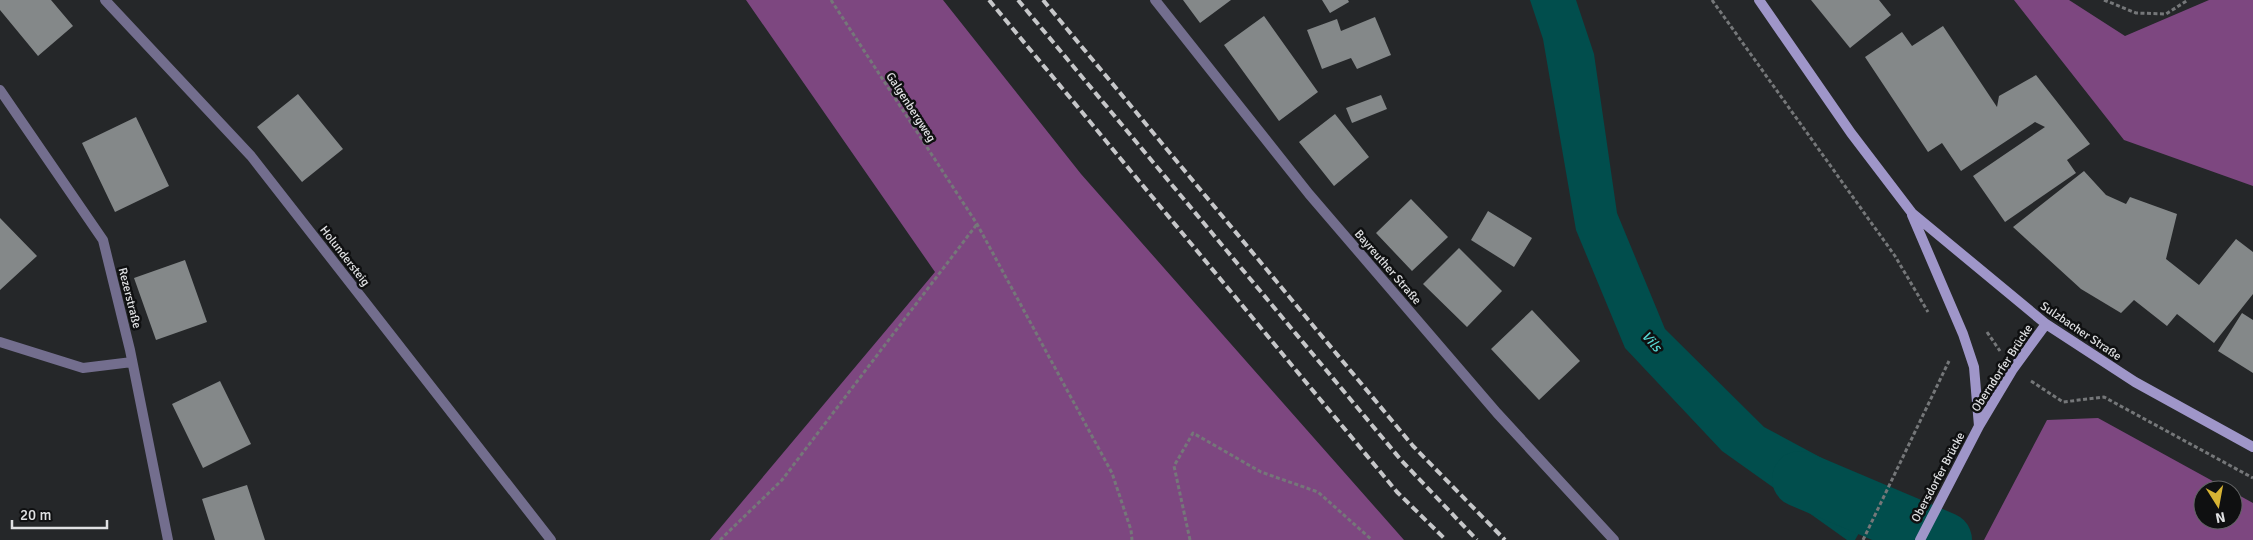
<svg xmlns="http://www.w3.org/2000/svg" width="2253" height="540" font-family="Signika,sans-serif">
  <style>
    .forest { fill: #7d4780 }
    .water { fill: #014e4d }
    .lines { fill: none; stroke-linecap: round; stroke-linejoin: round }
    .river { stroke: #014e4d; stroke-width: 56 }
    .building { fill: #848889 }
    .path { stroke: #757779; stroke-width: 3; stroke-dasharray: 4 2.5; stroke-linecap: butt }
    .minor { stroke: #736e8e; stroke-width: 10 }
    .tertiary { stroke: #736e8e; stroke-width: 10 }
    .secondary { stroke: #9f96c9; stroke-width: 10 }
    .rail { stroke: #c6c7c9; stroke-width: 4; stroke-dasharray: 8 4; stroke-linecap: butt }
    .labels { text-anchor: middle; stroke-width: 5; stroke-linejoin: round; paint-order: stroke }
    .street-label { font-size: 12px; fill: #e0e1e3; stroke: #0f1011 }
    .water-label { font-size: 14px; font-style: italic; fill: #57d6d3; stroke: #0f1011 }
  </style>
  <rect width="100%" height="100%" fill="#252729"/>
  <path class="forest" d="M746 0H943L1081 174 1404 540H710L935 272Z
    M2014 0H2069L2125 36 2209 0H2253V186L2124 140Z
    M2098 418 2229 490H2203V520H2233V492L2253 503V540H1984L2047 420Z"/>
  <path class="water" d="M1530 0H1576L1594 54 1617 213 1665 329 1764 427 1883 491 1855 540H1847L1722 451 1625 348 1576 230 1543 39Z"/>
  <g class="lines">
    <path class="river" d="M1800 479 1944 540"/>
  </g>
  <path class="building" d="M0 0H51L73 26 38 56 0 10Z
    M1183 0H1231L1200 23Z
    M1322 0H1348L1349 2 1330 13Z
    M1811 0H1879L1891 15 1850 48Z
    M1264 16 1318 92 1279 121 1224 45Z
    M1375 17 1391 55 1357 69 1351 58 1322 69 1307 30 1337 19 1341 31Z
    M1943 26 1997 107 1999 96 2036 75 2090 144 2067 160 2076 173 2005 222 1973 176 2045 127 2035 122 1961 171 1942 143 1928 152 1865 57 1902 32 1912 46Z
    M298 94 343 149 302 182 257 127Z
    M1381 95 1387 109 1352 123 1346 108Z
    M1335 114 1369 157 1334 186 1299 142Z
    M136 117 169 186 115 212 82 143Z
    M2084 171 2106 195 2126 204 2130 197 2177 214 2166 259 2199 285 2236 239 2253 252V294L2214 343 2177 314 2167 326 2134 300 2121 313 2081 289 2013 227Z
    M1411 199 1448 237 1412 271 1376 233Z
    M1488 211 1532 238 1514 267 1471 240Z
    M0 218 37 256 0 290Z
    M1459 248 1502 291 1467 327 1423 284Z
    M185 260 207 322 156 340 134 278Z
    M1532 310 1580 361 1539 400 1491 349Z
    M2242 313 2253 320V373L2218 351Z
    M220 381 251 444 203 468 172 404Z
    M247 485 265 540H215L202 499Z"/>
  <g class="lines">
    <path class="path" d="M831 0 977 224 1112 473 1131 530 1132 540
      M1712 0 1895 256 1928 312
      M2104 0 2136 13 2166 14 2188 0
      M1987 332 2000 351
      M2031 381 2063 402 2104 397 2253 478
      M720 540 782 480 977 224
      M1190 540 1174 466 1193 433 1261 472 1318 492 1372 540
      M1863 540 1949 361"/>
    <path class="minor" d="M105 0 251 156 551 540
      M0 90 103 240 130 350 168 540
      M0 342 83 368 132 362"/>
    <path class="tertiary" d="M1155 0 1309 194 1497 413 1614 540"/>
    <path class="secondary" d="M1759 0 1851 133 1912 213 2046 324 2135 382 2253 447
      M1912 215 1963 334 1974 367 1979 426
      M1920 540 1979 426 2013 369 2046 324"/>
    <path class="rail" d="M989 0 1397 492 1446 540
      M1018 0 1401 460 1477 540
      M1043 0 1413 446 1505 540"/>
  </g>
  <g class="labels">
    <g class="street-label">
      <text transform="translate(911 107) rotate(57)" y="4">Galgenbergweg</text>
      <text transform="translate(345 256) rotate(52)" y="4">Holundersteig</text>
      <text transform="translate(1388 267) rotate(49)" y="4">Bayreuther Straße</text>
      <text transform="translate(130 298) rotate(76)" y="4">Rezerstraße</text>
      <text transform="translate(2081 331) rotate(34)" y="4">Sulzbacher Straße</text>
      <text transform="translate(2002 368) rotate(-57)" y="4">Oberndorfer Brücke</text>
      <text transform="translate(1938 477) rotate(-62)" y="4">Obersdorfer Brücke</text>
    </g>
    <g class="water-label">
      <text transform="translate(1652 341) rotate(48)" y="5">Vils</text>
    </g>
  </g>
  <g transform="translate(2218 505) rotate(169)"><circle r="24" fill="#0f1011" stroke="#636465"/>
  <path d="M0-4L9 19L0 12L-9 19Z" fill="#d7b434"/>
  <text y="-8" font-size="14" font-weight="bold" text-anchor="middle" fill="#e0e1e3">N</text>
  </g>
  <path d="M12 520v8h95v-8" fill="none" stroke="#e0e1e3" stroke-width="2.5"/>
  <text x="20" y="520" font-size="15" fill="#e0e1e3" stroke="#0f1011" stroke-width="4" paint-order="stroke">20 m</text>
</svg>
